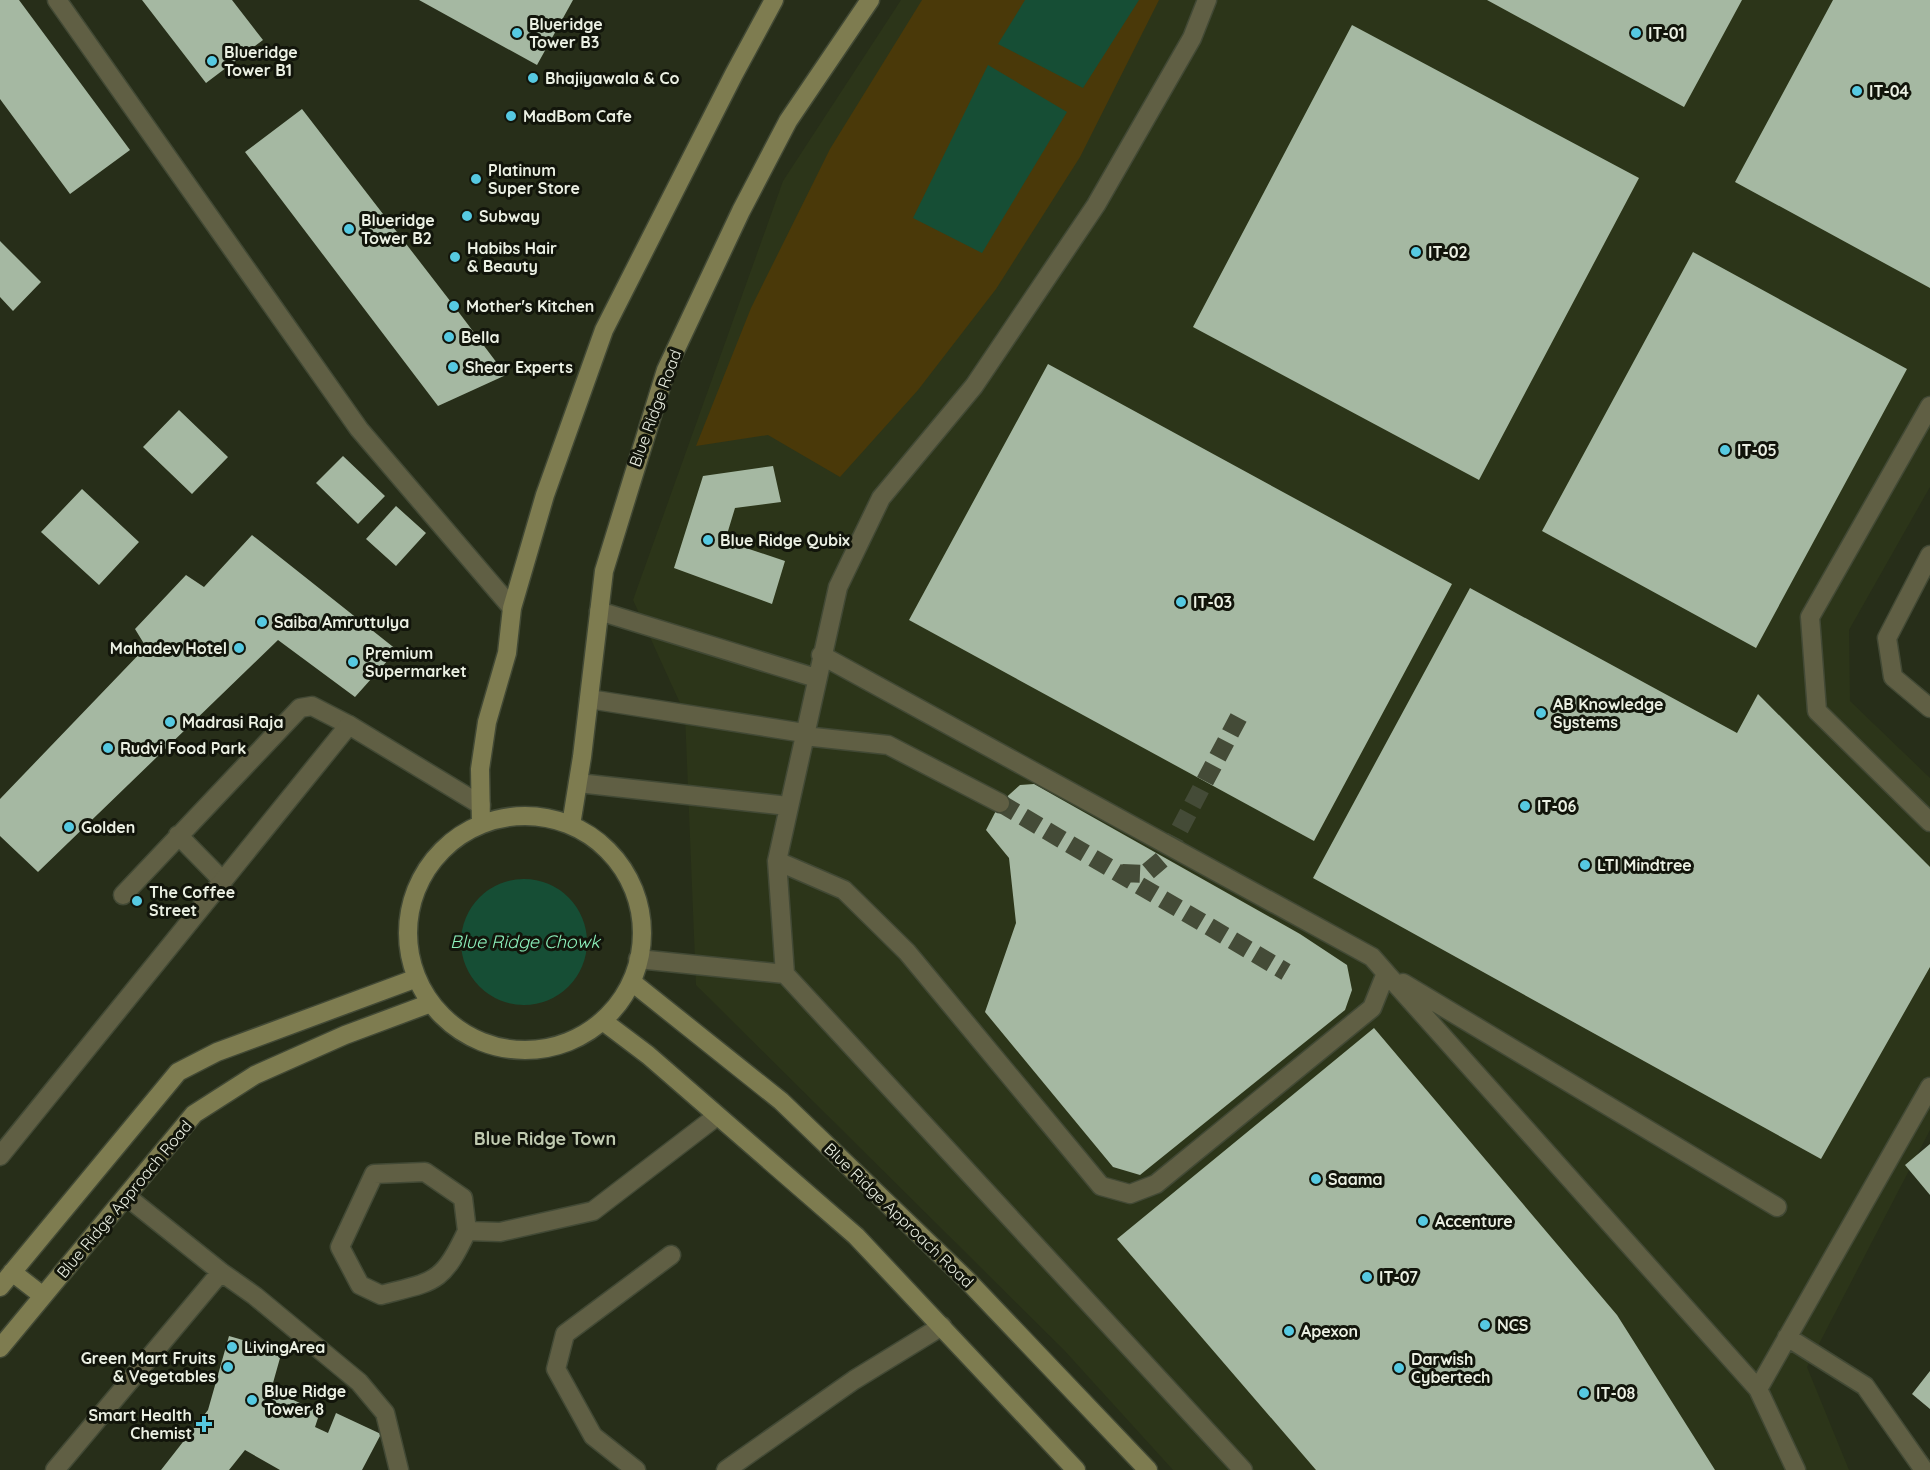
<svg xmlns="http://www.w3.org/2000/svg" width="1930" height="1470" font-family="Quicksand,sans-serif">
  <style>
    .built { fill: #2c3519 }
    .green { fill: #4a3909 }
    .water { fill: #164e35 }
    .building { fill: #a5b8a2 }
    .lines { fill: none; stroke-linecap: round; stroke-linejoin: round }
    .street-tunnel { stroke: #444b37; stroke-width: 18; stroke-dasharray: 18 9; stroke-linecap: butt }
    .lane-casing { stroke: #424935; stroke-width: 21 }
    .street-casing { stroke: #424935; stroke-width: 21 }
    .secondary-casing { stroke: #424935; stroke-width: 21 }
    .lane { stroke: #605f44; stroke-width: 18 }
    .street { stroke: #605f44; stroke-width: 18 }
    .secondary { stroke: #7e7c50; stroke-width: 18 }
    .poi-dot { fill: #56c9e1; stroke: #12150b; stroke-width: 2 }
    .labels { text-anchor: middle; stroke-width: 6; stroke-linejoin: round; paint-order: stroke }
    .poi-label { font-size: 16px; font-weight: bold; fill: #ebf0e3; stroke: #12150b; text-anchor: start }
    .street-label { font-size: 16px; fill: #ebf0e3; stroke: #12150b }
    .water-label { font-size: 18px; font-style: italic; fill: #8df2bd; stroke: #12150b }
    .neighbourhood-label { font-size: 18px; font-weight: bold; fill: #bfc9af; stroke: #12150b }
  </style>
  <rect width="100%" height="100%" fill="#272e19"/>
  <path class="built" d="M901 0H1930V487L1849 630 1850 701 1930 778V1130L1807 1367 1849 1470H1173L1064 1350 696 985 685 714 633 600 783 181Z"/>
  <path class="green" d="M922 0H1159L1080 157 996 289 918 390 840 477 768 435 696 446 751 308 830 149Z"/>
  <path class="water" d="M1025 0H1139L1083 88 998 44Z
    M988 65 1067 112 982 253 913 218Z
    M461 942a63 63 0 1 1 126 0a63 63 0 1 1-126 0Z"/>
  <path class="building" d="M0 0H19L130 150 70 194 0 99Z
    M142 0H232L263 40 206 83Z
    M419 0H573L537 65Z
    M1487 0H1742L1684 107Z
    M1833 0H1930V288L1735 182Z
    M1352 25 1639 178 1479 480 1193 327Z
    M302 109 454 306 506 375 438 406 245 152Z
    M0 241 41 282 13 311 0 297Z
    M1693 252 1907 369 1756 648 1542 531Z
    M1048 364 1452 584 1314 841 909 620Z
    M179 410 228 457 192 494 143 447Z
    M343 456 385 496 358 524 316 483Z
    M773 466 781 502 735 508 725 541 785 561 772 604 674 568 703 476Z
    M82 489 139 542 99 585 41 532Z
    M396 506 426 533 396 566 366 539Z
    M252 535 397 650 355 697 278 640 38 872 0 836V799L146 647 135 629 186 575 204 587Z
    M1470 588 1737 733 1758 694 1930 867V967L1821 1159 1313 878Z
    M1034 784 1300 934 1347 965 1352 990 1345 1010 1140 1175 1113 1167 985 1012 1016 923 1009 858 986 830 1000 803 1020 785Z
    M1374 1028 1617 1315 1715 1470H1316L1117 1239Z
    M1930 1144V1195L1905 1165Z
    M229 1336 282 1351 271 1390 320 1412 315 1427 328 1433 336 1413 381 1434 362 1470H280L245 1450 229 1470H161L208 1410Z
    M1930 1371V1409L1912 1394Z"/>
  <g class="lines">
    <path class="street-tunnel" d="M1000 803 1286 972
      M1122 873 1145 874 1165 857 1242 711"/>
    <defs>
      <path id="lane" d="M57 0 359 429 512 608
        M1207 0 1192 38 1096 205 974 386 881 498 838 587 777 861 785 974 1243 1470
        M1930 406 1810 617 1817 711 1930 822
        M1930 555 1887 638 1893 677 1930 708
        M599 611 816 678
        M589 699 804 733
        M804 736 888 745 1000 803
        M578 783 788 806
        M178 835 223 881
        M777 861 844 890 907 952 1101 1186 1130 1194 1156 1184 1372 1008 1386 973 1372 957 821 655
        M123 895 300 708 312 706 349 725
        M638 959 785 974
        M1386 973 1758 1389 1930 1087
        M1403 983 1777 1207
        M126 1196 221 1272 255 1296 359 1382 385 1413 399 1470
        M467 1231 463 1198 425 1172 374 1174 340 1247 360 1285 381 1295C435 1281 442 1284 467 1231L500 1232 593 1211 717 1116
        M1787 1337 1865 1386 1924 1470
        M1758 1389 1796 1470
        M55 1470 221 1272"/>
      <path id="street" d="M0 1156 349 725 481 805
        M636 1470 593 1436 556 1369 565 1334 671 1255
        M726 1470 854 1380 942 1326"/>
      <path id="secondary" d="M408 933a117 117 0 1 1 234 0a117 117 0 1 1-234 0Z
        M481 824 480 769 487 722 507 653 512 608 545 495 604 330 734 74 774 0
        M571 825 582 757 604 571 666 370 741 211 788 121 870 0
        M632 982 781 1101 968 1281 1148 1470
        M603 1021 648 1055 856 1236 1076 1470
        M12 1272 43 1296
        M0 1287 178 1072 217 1052 417 978
        M0 1348 194 1114 255 1075 345 1035 431 1003"/>
    </defs>
    <use href="#lane" class="lane-casing"/>
    <use href="#street" class="street-casing"/>
    <use href="#secondary" class="secondary-casing"/>
    <use href="#lane" class="lane"/>
    <use href="#street" class="street"/>
    <use href="#secondary" class="secondary"/>
  </g>
  <g class="poi-dot">
    <circle cx="517" cy="33" r="6"/>
    <circle cx="1636" cy="33" r="6"/>
    <circle cx="212" cy="61" r="6"/>
    <circle cx="533" cy="78" r="6"/>
    <circle cx="1857" cy="91" r="6"/>
    <circle cx="511" cy="116" r="6"/>
    <circle cx="476" cy="179" r="6"/>
    <circle cx="467" cy="216" r="6"/>
    <circle cx="349" cy="229" r="6"/>
    <circle cx="1416" cy="252" r="6"/>
    <circle cx="455" cy="257" r="6"/>
    <circle cx="454" cy="306" r="6"/>
    <circle cx="449" cy="337" r="6"/>
    <circle cx="453" cy="367" r="6"/>
    <circle cx="1725" cy="450" r="6"/>
    <circle cx="708" cy="540" r="6"/>
    <circle cx="1181" cy="602" r="6"/>
    <circle cx="262" cy="622" r="6"/>
    <circle cx="239" cy="648" r="6"/>
    <circle cx="353" cy="662" r="6"/>
    <circle cx="1541" cy="713" r="6"/>
    <circle cx="170" cy="722" r="6"/>
    <circle cx="108" cy="748" r="6"/>
    <circle cx="1525" cy="806" r="6"/>
    <circle cx="69" cy="827" r="6"/>
    <circle cx="1585" cy="865" r="6"/>
    <circle cx="137" cy="901" r="6"/>
    <circle cx="1316" cy="1179" r="6"/>
    <circle cx="1423" cy="1221" r="6"/>
    <circle cx="1367" cy="1277" r="6"/>
    <circle cx="1485" cy="1325" r="6"/>
    <circle cx="1289" cy="1331" r="6"/>
    <circle cx="232" cy="1347" r="6"/>
    <circle cx="228" cy="1367" r="6"/>
    <circle cx="1399" cy="1368" r="6"/>
    <circle cx="1584" cy="1393" r="6"/>
    <circle cx="252" cy="1400" r="6"/>
    <path d="M201 1415h6v6h6v6h-6v6h-6v-6h-6v-6h6z"/>
  </g>
  <g class="labels">
    <g class="poi-label">
      <text x="529" y="30">Blueridge<tspan x="529" dy="18">Tower B3</tspan></text>
      <text x="1648" y="39">IT-01</text>
      <text x="224" y="58">Blueridge<tspan x="224" dy="18">Tower B1</tspan></text>
      <text x="545" y="84">Bhajiyawala &amp; Co</text>
      <text x="1869" y="97">IT-04</text>
      <text x="523" y="122">MadBom Cafe</text>
      <text x="488" y="176">Platinum<tspan x="488" dy="18">Super Store</tspan></text>
      <text x="479" y="222">Subway</text>
      <text x="361" y="226">Blueridge<tspan x="361" dy="18">Tower B2</tspan></text>
      <text x="467" y="254">Habibs Hair<tspan x="467" dy="18">&amp; Beauty</tspan></text>
      <text x="1428" y="258">IT-02</text>
      <text x="466" y="312">Mother's Kitchen</text>
      <text x="461" y="343">Bella</text>
      <text x="465" y="373">Shear Experts</text>
      <text x="1737" y="456">IT-05</text>
      <text x="720" y="546">Blue Ridge Qubix</text>
      <text x="1193" y="608">IT-03</text>
      <text x="274" y="628">Saiba Amruttulya</text>
      <text x="227" y="654" text-anchor="end">Mahadev Hotel</text>
      <text x="365" y="659">Premium<tspan x="365" dy="18">Supermarket</tspan></text>
      <text x="1553" y="710">AB Knowledge<tspan x="1553" dy="18">Systems</tspan></text>
      <text x="182" y="728">Madrasi Raja</text>
      <text x="120" y="754">Rudvi Food Park</text>
      <text x="1537" y="812">IT-06</text>
      <text x="81" y="833">Golden</text>
      <text x="1597" y="871">LTI Mindtree</text>
      <text x="149" y="898">The Coffee<tspan x="149" dy="18">Street</tspan></text>
      <text x="1328" y="1185">Saama</text>
      <text x="1435" y="1227">Accenture</text>
      <text x="1379" y="1283">IT-07</text>
      <text x="1497" y="1331">NCS</text>
      <text x="1301" y="1337">Apexon</text>
      <text x="244" y="1353">LivingArea</text>
      <text x="216" y="1364" text-anchor="end">Green Mart Fruits<tspan x="216" dy="18">&amp; Vegetables</tspan></text>
      <text x="1411" y="1365">Darwish<tspan x="1411" dy="18">Cybertech</tspan></text>
      <text x="264" y="1397">Blue Ridge<tspan x="264" dy="18">Tower 8</tspan></text>
      <text x="1596" y="1399">IT-08</text>
      <text x="192" y="1421" text-anchor="end">Smart Health<tspan x="192" dy="18">Chemist</tspan></text>
    </g>
    <g class="street-label">
      <text transform="translate(655 408) rotate(-70)" y="6">Blue Ridge Road</text>
      <text transform="translate(124 1199) rotate(-50)" y="6">Blue Ridge Approach Road</text>
      <text transform="translate(899 1215) rotate(44)" y="6">Blue Ridge Approach Road</text>
    </g>
    <g class="water-label">
      <text x="525" y="948">Blue Ridge Chowk</text>
    </g>
    <g class="neighbourhood-label">
      <text x="545" y="1145">Blue Ridge Town</text>
    </g>
  </g>
</svg>
